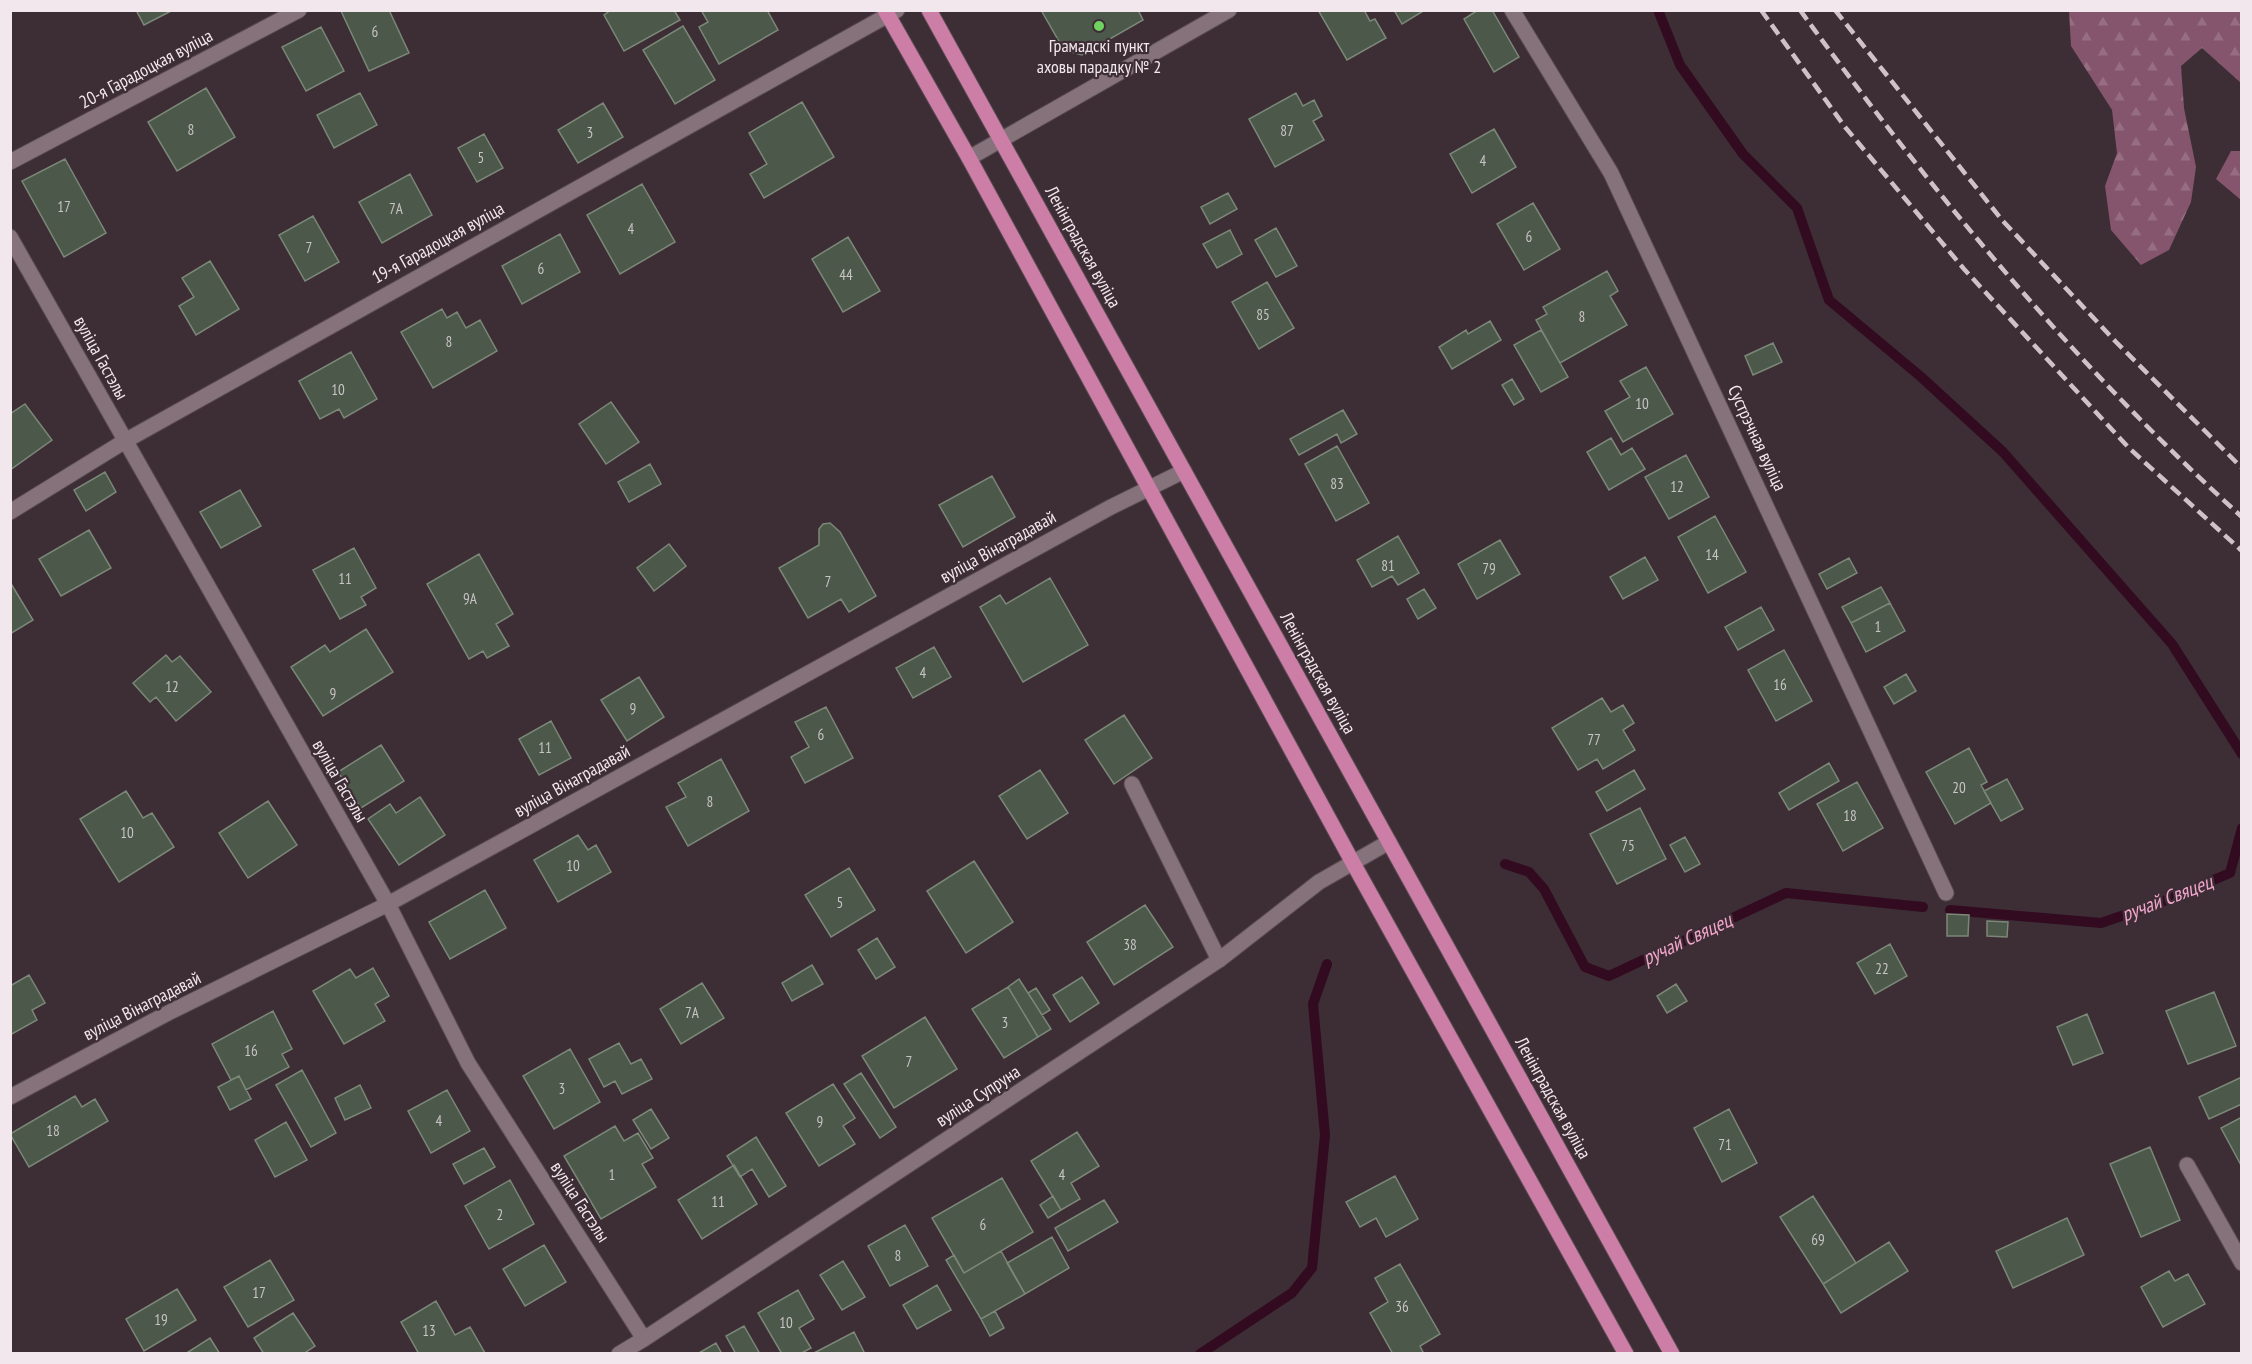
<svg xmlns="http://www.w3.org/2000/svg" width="2252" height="1364" font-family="'PT Sans Narrow',sans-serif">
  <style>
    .forest { fill: url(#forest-firs) }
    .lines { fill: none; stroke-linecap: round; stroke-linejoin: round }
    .stream { stroke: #320b21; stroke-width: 10 }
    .building { fill: #4c584a; stroke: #7b8878; stroke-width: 1.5 }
    .lane-casing { stroke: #5a4c52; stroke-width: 17 }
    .street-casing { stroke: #5a4c52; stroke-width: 17 }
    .primary-casing { stroke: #5a4c52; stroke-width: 17 }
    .lane { stroke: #86727b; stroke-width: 15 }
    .street { stroke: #86727b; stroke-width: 15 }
    .primary { stroke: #cc7ea6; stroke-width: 15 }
    .rail { stroke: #cec2c8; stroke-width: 4.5; stroke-dasharray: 12 6; stroke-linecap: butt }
    .poi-dot { fill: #70d35f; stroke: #3d2d35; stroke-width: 2 }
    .labels { text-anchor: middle; stroke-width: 4.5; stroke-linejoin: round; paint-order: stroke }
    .number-label { font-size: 15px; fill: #c8c3c4 }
    .poi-label { font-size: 18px; fill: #f2e7ec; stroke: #3d2d35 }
    .street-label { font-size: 18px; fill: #f2e7ec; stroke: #3d2d35 }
    .water-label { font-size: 20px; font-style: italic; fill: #f1a5cb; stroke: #3d2d35 }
  </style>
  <defs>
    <pattern id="forest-firs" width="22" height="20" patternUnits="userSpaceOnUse" patternTransform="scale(1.5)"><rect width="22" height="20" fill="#84556c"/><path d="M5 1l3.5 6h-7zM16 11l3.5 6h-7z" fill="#966d81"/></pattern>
  </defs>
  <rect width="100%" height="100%" fill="#3d2d35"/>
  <path class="forest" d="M2240 10 2241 83 2202 48 2181 66 2184 108 2196 167 2191 202 2169 250 2141 265 2111 230 2105 186 2117 153 2112 110 2071 46 2069 11Z
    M2231 151H2241V200L2216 179Z"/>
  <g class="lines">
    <path class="stream" d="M1658 10 1680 65 1743 154 1797 208 1829 300 1920 376 2003 452 2172 644 2242 754
      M1505 864 1529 872 1544 889 1585 967 1609 976 1786 893 1923 907
      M1950 910 2101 923 2159 903 2230 873 2242 828
      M1200 1354 1292 1293 1312 1268 1325 1135 1313 1004 1327 964"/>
  </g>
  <path class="building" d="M136 10H173L144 25Z
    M389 10 409 53 369 71 341 11Z
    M611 10H674L680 20 624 51 604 15Z
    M701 10H767L778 30 719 64 699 27 708 22Z
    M1041 10H1138L1143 20 1082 55 1064 50Z
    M1318 10H1364L1370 21 1375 19 1386 38 1347 60Z
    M1394 10H1425L1402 24Z
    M1478 10H1492L1519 57 1494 72 1464 19Z
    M683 26 715 80 675 104 643 50Z
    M321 27 344 71 306 91 282 47Z
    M206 88 235 137 177 171 148 122Z
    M360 93 377 125 334 148 317 115Z
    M1296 93 1303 106 1314 100 1322 116 1313 121 1324 140 1275 167 1249 119Z
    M802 102 834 157 764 198 750 174 767 164 749 133Z
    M603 103 623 137 578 163 558 130Z
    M1494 129 1516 167 1472 193 1450 154Z
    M484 134 503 168 477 182 458 148Z
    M65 159 106 233 64 257 22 181Z
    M410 174 432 215 382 243 359 202Z
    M642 184 675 242 620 274 587 215Z
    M1228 193 1237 209 1210 224 1201 207Z
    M1533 203 1560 249 1524 270 1497 224Z
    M313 216 339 262 305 281 279 235Z
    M1276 228 1297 266 1276 277 1255 240Z
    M1230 230 1242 254 1217 268 1203 244Z
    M560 234 580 272 522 304 502 266Z
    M848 237 880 291 843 312 812 259Z
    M210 261 239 309 196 335 179 306 194 297 182 278Z
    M1607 271 1618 291 1610 296 1627 325 1560 363 1536 320 1547 314 1543 307Z
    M1267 282 1294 328 1259 349 1232 302Z
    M442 309 447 318 457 312 466 328 480 320 497 351 433 388 401 332Z
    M1490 321 1501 340 1452 369 1439 347 1466 330 1468 334Z
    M1541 330 1568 377 1541 392 1514 345Z
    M1773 343 1782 362 1753 375 1745 356Z
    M351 352 377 399 344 418 339 409 320 419 299 381Z
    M1646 367 1673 414 1623 442 1605 411 1630 397 1620 381Z
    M1512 379 1524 399 1514 405 1502 385Z
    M611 402 639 442 606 464 579 424Z
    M25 404 52 440 10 470V414Z
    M1343 410 1357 434 1341 443 1337 434 1299 455 1290 439Z
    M1611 438 1621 455 1632 448 1645 469 1609 490 1587 452Z
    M1337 446 1369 503 1336 521 1305 464Z
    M1686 455 1709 497 1669 519 1645 477Z
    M650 464 661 484 629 502 618 482Z
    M105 472 116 492 86 511 74 490Z
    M992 476 1015 517 963 547 939 505Z
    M240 490 261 526 221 548 200 512Z
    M1715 516 1746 572 1708 593 1678 537Z
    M830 523 840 532 876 596 849 612 841 599 808 618 779 568 819 545V529L823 524Z
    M89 530 111 568 61 596 39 559Z
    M1398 536 1419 573 1398 585 1392 576 1372 587 1357 560Z
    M1500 540 1520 574 1477 599 1458 564Z
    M669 544 686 566 654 591 637 568Z
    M354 548 376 588 361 597 366 605 340 619 313 570Z
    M479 554 513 614 496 624 509 646 487 658 483 651 469 659 427 584Z
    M1645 557 1658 580 1623 599 1610 577Z
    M1849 558 1857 573 1827 589 1819 574Z
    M1050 578 1088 645 1023 682 980 607 1000 595 1006 604Z
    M10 582 33 620 10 634Z
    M1881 587 1890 603 1851 623 1842 607Z
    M1424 589 1436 608 1418 619 1407 599Z
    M1890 603 1905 631 1866 652 1851 623Z
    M1761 607 1774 630 1738 650 1725 627Z
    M366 629 393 672 323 716 291 667 325 645 330 652Z
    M934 647 951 677 913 698 896 668Z
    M1784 650 1812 701 1776 721 1748 670Z
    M166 655 172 662 180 656 211 692 176 721 156 697 150 702 133 683Z
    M1906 674 1916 691 1894 704 1884 687Z
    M639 677 664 717 627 741 601 700Z
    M1602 698 1611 712 1623 705 1634 723 1623 730 1635 750 1603 769 1597 759 1578 770 1552 728Z
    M826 707 853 758 805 783 791 757 809 747 795 722Z
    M1124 715 1152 758 1114 784 1085 740Z
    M551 721 571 758 539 775 519 739Z
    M381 745 404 781 361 808 338 772Z
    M1969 748 1987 782 1981 785 1991 803 1955 824 1926 772Z
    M721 759 749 811 688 846 666 807 686 797 678 783Z
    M1829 763 1839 781 1789 810 1779 793Z
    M1040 770 1068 813 1027 839 999 796Z
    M1634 770 1645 789 1607 811 1596 792Z
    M2007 779 2023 809 2001 821 1984 791Z
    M1857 782 1883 828 1843 851 1817 804Z
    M126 791 143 818 152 813 174 847 119 882 80 819Z
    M420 797 445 835 399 865 368 819 390 804 396 813Z
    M268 801 297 845 248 878 219 833Z
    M1640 808 1666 859 1617 884 1590 834Z
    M578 835 588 850 596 845 611 872 558 902 534 860Z
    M1685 837 1700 864 1685 872 1670 845Z
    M974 861 1013 922 966 953 927 891Z
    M849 868 875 910 831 937 805 895Z
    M485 890 506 928 450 959 429 922Z
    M1145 905 1173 947 1114 985 1087 942Z
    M1947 914 1969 915 1968 936H1947Z
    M1987 921 2008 922 2007 937 1987 936Z
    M877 938 895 967 876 979 858 950Z
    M1890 944 1907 976 1875 994 1857 963Z
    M812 965 823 984 792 1001 782 983Z
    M373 968 389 996 375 1004 385 1021 344 1044 313 991 350 969 356 978Z
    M29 975 45 1003 32 1010 37 1020 10 1035V986Z
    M1082 977 1099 1003 1070 1022 1053 995Z
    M1019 979 1051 1029 1038 1037 1008 987Z
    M702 983 724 1018 681 1044 660 1009Z
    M1676 984 1687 1001 1667 1013 1657 996Z
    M1008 987 1038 1037 1004 1058 972 1009Z
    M1036 988 1050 1010 1042 1015 1028 993Z
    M2214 992 2236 1046 2188 1064 2166 1011Z
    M273 1011 292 1049 282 1054 289 1067 246 1090 239 1076 231 1080 212 1044Z
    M2087 1014 2103 1053 2073 1065 2057 1027Z
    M925 1017 957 1069 894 1108 862 1056Z
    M619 1043 631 1064 641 1059 652 1079 622 1094 615 1081 604 1087 589 1059Z
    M570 1049 600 1102 554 1129 523 1076Z
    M302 1070 336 1133 311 1147 276 1085Z
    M861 1073 896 1127 880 1138 844 1084Z
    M239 1076 251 1099 230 1110 218 1087Z
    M2242 1077V1104L2209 1119 2199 1097Z
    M833 1084 855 1118 843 1126 855 1144 819 1166 786 1113Z
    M360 1085 371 1108 345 1120 335 1098Z
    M447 1090 470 1131 431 1153 408 1111Z
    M75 1096 82 1107 95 1099 108 1121 29 1167 10 1134Z
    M651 1109 669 1138 651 1149 633 1120Z
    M1729 1109 1757 1163 1722 1182 1694 1128Z
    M2242 1117V1167L2221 1128Z
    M286 1122 307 1160 275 1177 255 1140Z
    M615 1126 624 1141 638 1133 653 1158 642 1164 656 1187 601 1219 564 1156Z
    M1077 1132 1099 1166 1071 1183 1080 1199 1061 1210 1031 1161Z
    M756 1137 786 1186 769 1197 752 1169 740 1177 727 1156Z
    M2150 1147 2180 1220 2141 1237 2110 1164Z
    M484 1148 495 1167 464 1184 453 1164Z
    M734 1165 757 1204 702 1239 678 1200Z
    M1395 1176 1418 1219 1386 1237 1376 1218 1360 1227 1346 1202Z
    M1002 1178 1033 1232 964 1273 932 1218Z
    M510 1180 534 1224 489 1249 465 1206Z
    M1053 1196 1061 1210 1048 1218 1040 1205Z
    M1813 1196 1856 1263 1823 1284 1780 1217Z
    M1104 1200 1118 1222 1068 1251 1055 1228Z
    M2067 1218 2084 1255 2013 1288 1996 1251Z
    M905 1225 928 1266 890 1286 868 1246Z
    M1052 1237 1069 1268 1025 1294 1007 1263Z
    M1889 1242 1908 1271 1841 1313 1823 1284Z
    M544 1245 566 1282 525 1306 503 1269Z
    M1001 1251 1025 1294 981 1319 946 1260 954 1255 964 1273Z
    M270 1260 294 1300 248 1327 224 1287Z
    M843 1261 865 1297 842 1310 820 1275Z
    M1400 1264 1440 1334 1420 1346 1424 1354H1393L1370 1313 1388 1302 1375 1278Z
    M2169 1271 2175 1281 2188 1274 2205 1304 2163 1327 2141 1287Z
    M937 1285 951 1310 917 1329 903 1305Z
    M177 1289 196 1320 144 1351 126 1319Z
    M798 1290 814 1319 799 1328 811 1348 800 1354H782L758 1313Z
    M436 1301 455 1335 470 1327 485 1353 419 1354 401 1322Z
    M995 1311 1004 1328 990 1336 981 1319Z
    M293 1313 315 1346 303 1354H264L254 1338Z
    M744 1326 760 1354H736L726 1336Z
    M854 1332 865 1354 814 1353Z
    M210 1338 220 1354H185Z
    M716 1343 722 1354H697Z"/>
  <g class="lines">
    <defs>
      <path id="lane" d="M1132 784 1219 960"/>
      <path id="street" d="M1512 10 1611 173 1946 893
        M969 158 1229 10
        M10 162 299 10
        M10 237 388 904 468 1063 644 1339
        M10 512 125 441 897 10
        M10 1097 170 1012 388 904 1111 507 1184 471
        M2187 1165 2242 1263
        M619 1354 644 1339 1219 960 1319 882 1389 842"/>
      <path id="primary" d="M885 10 969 158 1353 863 1626 1354
        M929 10 1672 1354"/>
    </defs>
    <use href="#lane" class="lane-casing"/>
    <use href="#street" class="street-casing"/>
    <use href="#primary" class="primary-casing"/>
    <use href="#lane" class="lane"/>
    <use href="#street" class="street"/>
    <use href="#primary" class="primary"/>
    <path class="rail" d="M1761 10 1845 127 1964 269 2129 448 2242 551
      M1800 10C1932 192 2075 366 2242 517
      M1835 10 2002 220 2116 342 2242 468"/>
  </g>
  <circle class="poi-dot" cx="1099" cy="26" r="6"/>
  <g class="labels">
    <g class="number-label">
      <text x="375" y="37">6</text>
      <text x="191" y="135">8</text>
      <text x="1287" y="136">87</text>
      <text x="590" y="138">3</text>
      <text x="481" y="163">5</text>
      <text x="1483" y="166">4</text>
      <text x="64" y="212">17</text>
      <text x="396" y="214">7А</text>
      <text x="631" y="234">4</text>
      <text x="1529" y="242">6</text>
      <text x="309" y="253">7</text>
      <text x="541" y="274">6</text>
      <text x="846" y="280">44</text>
      <text x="1263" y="320">85</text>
      <text x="1582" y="322">8</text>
      <text x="449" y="347">8</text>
      <text x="338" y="395">10</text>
      <text x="1642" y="409">10</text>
      <text x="1337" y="489">83</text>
      <text x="1677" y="492">12</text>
      <text x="1712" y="560">14</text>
      <text x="1388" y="571">81</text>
      <text x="1489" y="574">79</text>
      <text x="345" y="584">11</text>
      <text x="828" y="587">7</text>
      <text x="470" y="604">9А</text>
      <text x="1878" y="632">1</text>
      <text x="923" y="678">4</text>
      <text x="1780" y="690">16</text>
      <text x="172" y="692">12</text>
      <text x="333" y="699">9</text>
      <text x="633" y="714">9</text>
      <text x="821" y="740">6</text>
      <text x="1594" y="745">77</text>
      <text x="545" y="753">11</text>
      <text x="1959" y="793">20</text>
      <text x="710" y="807">8</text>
      <text x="1850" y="821">18</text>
      <text x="127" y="838">10</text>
      <text x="1628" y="851">75</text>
      <text x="573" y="871">10</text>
      <text x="840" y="908">5</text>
      <text x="1130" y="950">38</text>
      <text x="1882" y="974">22</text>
      <text x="692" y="1018">7А</text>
      <text x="1005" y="1028">3</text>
      <text x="251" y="1056">16</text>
      <text x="909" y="1067">7</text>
      <text x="562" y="1094">3</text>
      <text x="439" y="1126">4</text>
      <text x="820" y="1127">9</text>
      <text x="53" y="1136">18</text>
      <text x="1725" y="1150">71</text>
      <text x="612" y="1180">1</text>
      <text x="1062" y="1180">4</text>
      <text x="718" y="1207">11</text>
      <text x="500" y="1220">2</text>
      <text x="983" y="1230">6</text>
      <text x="1818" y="1245">69</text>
      <text x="898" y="1261">8</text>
      <text x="259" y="1298">17</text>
      <text x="1402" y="1312">36</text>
      <text x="161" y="1325">19</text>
      <text x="786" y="1328">10</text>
      <text x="429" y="1336">13</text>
    </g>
    <g class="poi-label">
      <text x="1099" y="52">Грамадскі пункт<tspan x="1099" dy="21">аховы парадку № 2</tspan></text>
    </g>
    <g class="street-label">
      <text transform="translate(146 69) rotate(-28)" y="6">20-я Гарадоцкая вуліца</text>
      <text transform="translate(438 243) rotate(-29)" y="6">19-я Гарадоцкая вуліца</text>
      <text transform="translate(1083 247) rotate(61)" y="6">Ленінградская вуліца</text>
      <text transform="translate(101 358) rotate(61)" y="6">вуліца Гастэлы</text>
      <text transform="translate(1757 438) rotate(65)" y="6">Сустрэчная вуліца</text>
      <text transform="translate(998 547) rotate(-29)" y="6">вуліца Вінаградавай</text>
      <text transform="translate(1318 673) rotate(61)" y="6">Ленінградская вуліца</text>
      <text transform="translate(340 781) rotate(60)" y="6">вуліца Гастэлы</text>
      <text transform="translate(572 781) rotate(-29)" y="6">вуліца Вінаградавай</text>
      <text transform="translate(142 1006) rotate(-27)" y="6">вуліца Вінаградавай</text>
      <text transform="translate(978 1096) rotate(-33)" y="6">вуліца Супруна</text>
      <text transform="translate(1553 1098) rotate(61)" y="6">Ленінградская вуліца</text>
      <text transform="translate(580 1202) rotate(57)" y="6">вуліца Гастэлы</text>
    </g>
    <g class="water-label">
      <text transform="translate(2167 898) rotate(-21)" y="7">ручай Свяцец</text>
      <text transform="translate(1687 939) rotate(-25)" y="7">ручай Свяцец</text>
    </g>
  </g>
  <rect width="2252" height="1364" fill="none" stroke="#f2e7ec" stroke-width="24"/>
</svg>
